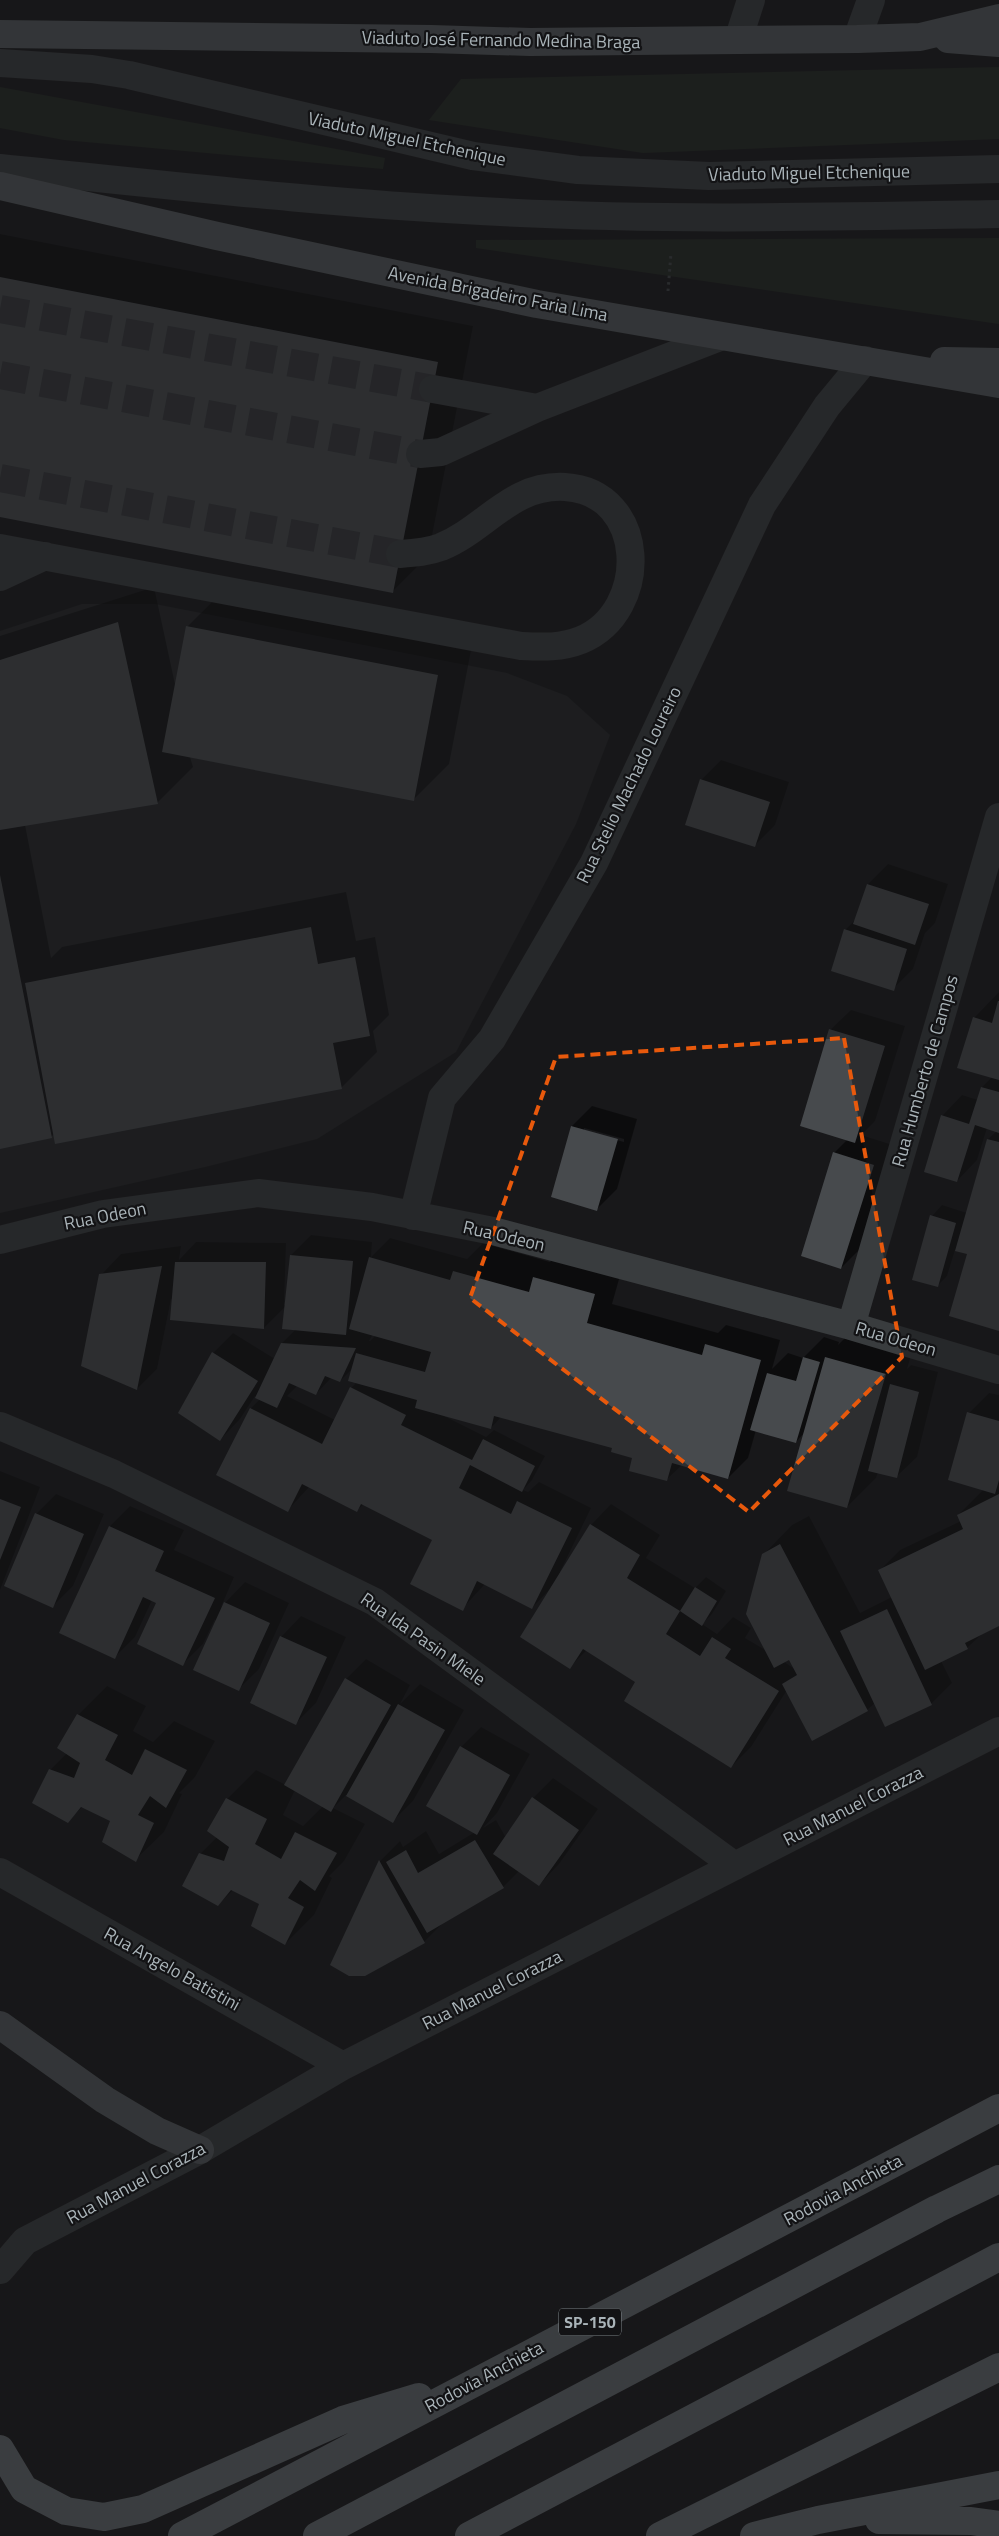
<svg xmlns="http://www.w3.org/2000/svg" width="999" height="2536" font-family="'Titillium Web',sans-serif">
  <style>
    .built { fill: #242527 }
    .green { fill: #232922 }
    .shadow { fill: #0007; fill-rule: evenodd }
    .building { fill: #474a4d }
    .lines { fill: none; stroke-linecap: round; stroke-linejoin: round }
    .minor-tunnel { stroke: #35373a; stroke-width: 28; stroke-dasharray: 28 14; stroke-linecap: butt }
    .path { stroke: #3f4345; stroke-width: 3; stroke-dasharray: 2.5 4; stroke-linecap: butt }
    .minor { stroke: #393c3e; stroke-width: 28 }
    .major { stroke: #555a5d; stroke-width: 28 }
    .highway { stroke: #656b6f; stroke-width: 28 }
    .marked { fill: none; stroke: #e8590c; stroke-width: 4; stroke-dasharray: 10 6; stroke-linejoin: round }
    .labels { text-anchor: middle; stroke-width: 4.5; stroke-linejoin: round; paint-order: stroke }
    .shield { fill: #131315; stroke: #7d8488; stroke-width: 1 }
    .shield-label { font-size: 16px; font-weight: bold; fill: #aab4b9 }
    .street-label { font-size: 18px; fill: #aab4b9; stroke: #131315 }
  </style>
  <rect width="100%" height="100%" fill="#18181a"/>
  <path class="built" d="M82 604H155L507 673 567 696 610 735 576 824 456 1052 317 1139 205 1167 0 1213V631Z"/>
  <path class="green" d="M999 67V139L643 153 429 120 461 79Z
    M0 87 385 158 383 169 64 140 0 128Z
    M999 238V324L476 248V240Z"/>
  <path class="shadow" d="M0 234 473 326 428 556 392 592 0 515Z
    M154 587 176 689 188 626 223 591 473 640 449 764 413 800 190 757 193 767 157 803 25 825 51 958 62 947 346 892 356 941 375 937 389 1015 373 1031 377 1052 341 1088 54 1134 51 1137 0 1147V636Z
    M721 760 789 782 775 825 755 845 701 780Z
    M888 864 948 884 935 923 925 933 913 969 893 989 845 930 856 919 868 884Z
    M999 992V1329L968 1253 955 1250 947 1276 937 1286 932 1216 942 1205 967 1213 988 1139 997 1131 987 1128 977 1160 957 1181 942 1116 962 1095 978 1100 982 1087 992 1077 974 1018Z
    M851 1010 905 1026 875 1121 861 1135 893 1145 861 1248 841 1268 834 1153 848 1139 830 1030Z
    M592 1106 637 1119 617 1189 597 1209 572 1126ZM584 1128 624 1139V1142L584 1131Z
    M311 1235 372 1242 371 1257 390 1238 467 1259 483 1243 550 1262 563 1249 623 1265 612 1304 718 1333 726 1325 780 1340 772 1369 788 1353 803 1358 824 1337 839 1342 838 1345 855 1328 914 1345 907 1369 911 1365 938 1372 917 1457 896 1477 878 1472 876 1478 847 1507 804 1433 796 1442 756 1430 748 1458 728 1478 682 1465 666 1480 634 1457 613 1447 502 1416 491 1428 442 1415 486 1437 494 1430 545 1456 532 1480 523 1490 528 1492 539 1482 591 1508 560 1572H561L591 1525 611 1504 660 1535 646 1558 695 1588 706 1577 726 1591 712 1614 702 1624 717 1634 733 1617 751 1628 745 1638 767 1651 763 1555 792 1525 809 1516 860 1613 892 1597 880 1570 900 1550 961 1521 958 1515 984 1489 969 1413 989 1393 999 1395V1625L984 1632 967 1648 941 1661 952 1683 931 1704 886 1726 875 1703 867 1710 787 1690 751 1747 731 1767 637 1681 587 1650 570 1667 549 1590 532 1608 485 1584 462 1609 434 1540 364 1504 357 1510 310 1486 288 1510 251 1408 260 1399 255 1396 240 1419 220 1440 213 1353 233 1333 275 1359 282 1343 296 1329 286 1306 264 1328 171 1299 157 1369 137 1389 101 1275 121 1254 181 1246 179 1260 196 1242 286 1243 284 1305H286L291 1255ZM373 1334 376 1335 370 1341H369ZM354 1367 357 1382 351 1388 335 1420 287 1396 297 1386 316 1394 332 1377 340 1381ZM790 1658 795 1669 784 1662Z
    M0 1471 40 1487 0 1590Z
    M56 1494 104 1514 73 1586 53 1606 36 1514Z
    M130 1506 184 1530 174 1550 234 1577 221 1607 245 1582 289 1603 259 1669 239 1689 215 1619 203 1644 183 1664 158 1603 152 1600 135 1637 115 1657 61 1632 110 1526Z
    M301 1616 346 1637 316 1703 296 1723 281 1637Z
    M366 1659 410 1685 400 1704 420 1684 464 1710 413 1801 392 1822 346 1795 333 1808 365 1824 344 1861 329 1876 332 1878 314 1915 285 1944 261 1904 233 1890 218 1905 200 1854 217 1837 227 1799 256 1770 286 1785 346 1679ZM295 1790 323 1806 303 1826 283 1815Z
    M107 1686 146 1706 133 1731 153 1742 174 1721 215 1741 195 1777 179 1793 182 1794 164 1832 135 1860 112 1820 83 1806 68 1821 50 1770 67 1753 78 1715Z
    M481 1727 530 1754 497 1813 483 1828 496 1820 506 1838 533 1798 553 1778 598 1809 559 1864 539 1885 519 1871 503 1887 445 1921 424 1942 332 1965 380 1861 400 1841 403 1847 426 1831 439 1854 475 1832 461 1747Z"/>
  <path class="building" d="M0 277 438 362 393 593 0 517Z
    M118 622 158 804 0 830V660Z
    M186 626 438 675 414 801 162 752Z
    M700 779 770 802 755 847 685 825Z
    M0 875 52 1138 0 1149Z
    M867 884 929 904 915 945 853 924Z
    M311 927 318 964 355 957 370 1036 333 1043 342 1089 55 1144 25 983Z
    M844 929 907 949 894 991 831 971Z
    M998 1001H999V1080L957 1068 973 1017 992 1023Z
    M829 1029 885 1046 855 1143 800 1126Z
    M981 1087 999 1092V1133L975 1125 957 1182 924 1172 941 1115 969 1124Z
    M571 1126 618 1139 597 1211 551 1197Z
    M987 1139 999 1142V1331L949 1316 967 1254 955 1251Z
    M833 1152 874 1165 841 1269 801 1256Z
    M930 1215 956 1223 938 1287 912 1280Z
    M290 1255 353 1261 346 1335 282 1329Z
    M369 1257 450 1280 453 1271 529 1292 533 1277 595 1294 587 1323 702 1355 705 1344 761 1360 728 1479 672 1463 667 1481 629 1471 632 1458 611 1452 612 1448 494 1416 491 1429 415 1408 417 1400 348 1381 356 1353 425 1372 431 1352 349 1329Z
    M175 1262H266L264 1329 170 1320Z
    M162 1266 137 1390 81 1366 99 1274Z
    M281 1343 356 1348 340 1382 325 1376 316 1395 289 1383 277 1408 255 1398Z
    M212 1352 258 1381 220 1441 178 1413Z
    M803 1357 820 1362 796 1443 750 1430 767 1373 796 1381Z
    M825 1357 886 1374 847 1508 787 1491Z
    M890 1384 919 1392 897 1478 868 1471Z
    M350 1387 406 1415 401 1425 472 1460 483 1439 535 1466 522 1492 470 1465 459 1488 511 1514 517 1501 572 1528 532 1609 477 1581 463 1611 410 1584 432 1540 361 1504 357 1512 302 1484 288 1512 216 1475 250 1408 322 1444Z
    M967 1412 999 1421V1480L995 1494 948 1480Z
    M999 1494V1626L965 1643 968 1649 925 1670 878 1570 963 1529 957 1515Z
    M0 1499 21 1507 0 1560Z
    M35 1513 84 1534 53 1608 4 1586Z
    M590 1524 640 1555 627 1578 680 1611 666 1634 700 1656 712 1637 731 1649 725 1658 779 1691 731 1768 624 1701 635 1682 583 1649 570 1669 520 1637Z
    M109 1526 164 1551 155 1571 215 1598 183 1666 137 1644 156 1603 143 1597 115 1659 59 1633Z
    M780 1544 868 1711 812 1741 782 1684 797 1675 789 1660 774 1668 746 1614 762 1554Z
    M695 1587 717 1601 702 1626 680 1611Z
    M224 1602 270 1623 239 1691 193 1670Z
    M887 1609 932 1705 885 1727 840 1631Z
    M280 1636 327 1657 296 1725 250 1703Z
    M345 1678 391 1705 331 1812 284 1785Z
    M398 1704 445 1730 393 1823 346 1796Z
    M77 1714 118 1735 105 1760 132 1775 145 1749 187 1770 166 1808 150 1796 138 1815 154 1823 136 1862 102 1842 110 1821 81 1807 68 1823 32 1803 49 1769 74 1778 80 1763 57 1748Z
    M460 1746 510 1775 477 1835 426 1806Z
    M532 1797 579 1830 539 1886 493 1854Z
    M226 1798 267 1819 255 1844 281 1859 295 1832 337 1853 315 1891 300 1880 288 1898 304 1907 285 1945 251 1926 259 1904 231 1890 218 1906 182 1886 199 1853 224 1861 229 1847 207 1831Z
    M475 1840 504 1888 427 1933 386 1862 406 1850 418 1873Z
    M379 1860 425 1943 365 1976H349L330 1965Z"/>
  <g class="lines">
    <path class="minor-tunnel" d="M0 309 433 389
      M0 375 420 454
      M0 478 400 554"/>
    <path class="path" d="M668 291 671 253"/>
    <path class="minor" d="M857 39 871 0
      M738 40 751 0
      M0 63 92 69 129 75 473 156 578 170 709 176 999 169
      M0 168C160 184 320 203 481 211 653 221 827 217 999 214
      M433 389 537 408
      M420 454 441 452 537 408 720 337
      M0 548 521 646C542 647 561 648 581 640 651 611 648 492 565 487 511 484 487 528 441 547 428 552 415 553 400 554
      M0 577 45 556
      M413 1216 442 1098 492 1039 594 863 762 505 827 406 865 360
      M0 1240 103 1214 258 1193 372 1207 493 1231 851 1326 999 1370
      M851 1326 999 817
      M0 1426 114 1474 375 1602 735 1866
      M0 1872 343 2066
      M0 2270 25 2241 200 2150 343 2066 999 1731"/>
    <path class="major" d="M0 34 431 39 530 42 857 39 920 37 999 18
      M948 39 999 43
      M0 186 217 236 537 304 999 384
      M944 361 999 362
      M0 2025 105 2100 157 2131 200 2150"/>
    <path class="highway" d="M0 2449 24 2489 66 2511 104 2517 143 2509 343 2420 419 2397
      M879 2520 971 2521 999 2525
      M182 2536 999 2108
      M317 2536 937 2209 999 2179
      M469 2536 999 2257
      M660 2536 999 2367
      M754 2536 818 2520 999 2485"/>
  </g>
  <path d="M0 0H999V2536H0ZM844 1038 902 1357 749 1512 470 1298 556 1057Z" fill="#18181a" fill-opacity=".55" fill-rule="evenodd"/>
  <path class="marked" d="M844 1038 902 1357 749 1512 470 1298 556 1057Z"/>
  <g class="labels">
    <rect class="shield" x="559" y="2308.5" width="62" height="27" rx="4"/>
    <g class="shield-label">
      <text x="590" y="2328">SP-150</text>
    </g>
    <g class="street-label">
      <text transform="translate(501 40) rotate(1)" y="6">Viaduto José Fernando Medina Braga</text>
      <text transform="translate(407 139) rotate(12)" y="6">Viaduto Miguel Etchenique</text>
      <text transform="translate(809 173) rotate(-1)" y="6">Viaduto Miguel Etchenique</text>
      <text transform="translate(498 294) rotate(11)" y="6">Avenida Brigadeiro Faria Lima</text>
      <text transform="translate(629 785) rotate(-64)" y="6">Rua Stelio Machado Loureiro</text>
      <text transform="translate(925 1071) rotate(-74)" y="6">Rua Humberto de Campos</text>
      <text transform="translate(105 1216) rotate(-11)" y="6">Rua Odeon</text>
      <text transform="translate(504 1236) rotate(13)" y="6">Rua Odeon</text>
      <text transform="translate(896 1339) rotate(16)" y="6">Rua Odeon</text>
      <text transform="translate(423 1639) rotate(35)" y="6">Rua Ida Pasin Miele</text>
      <text transform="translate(853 1806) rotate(-27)" y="6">Rua Manuel Corazza</text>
      <text transform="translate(172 1969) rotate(29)" y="6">Rua Angelo Batistini</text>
      <text transform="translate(492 1990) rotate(-27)" y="6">Rua Manuel Corazza</text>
      <text transform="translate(136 2183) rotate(-28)" y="6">Rua Manuel Corazza</text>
      <text transform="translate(843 2190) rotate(-28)" y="6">Rodovia Anchieta</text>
      <text transform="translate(484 2377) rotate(-28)" y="6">Rodovia Anchieta</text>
    </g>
  </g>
</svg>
